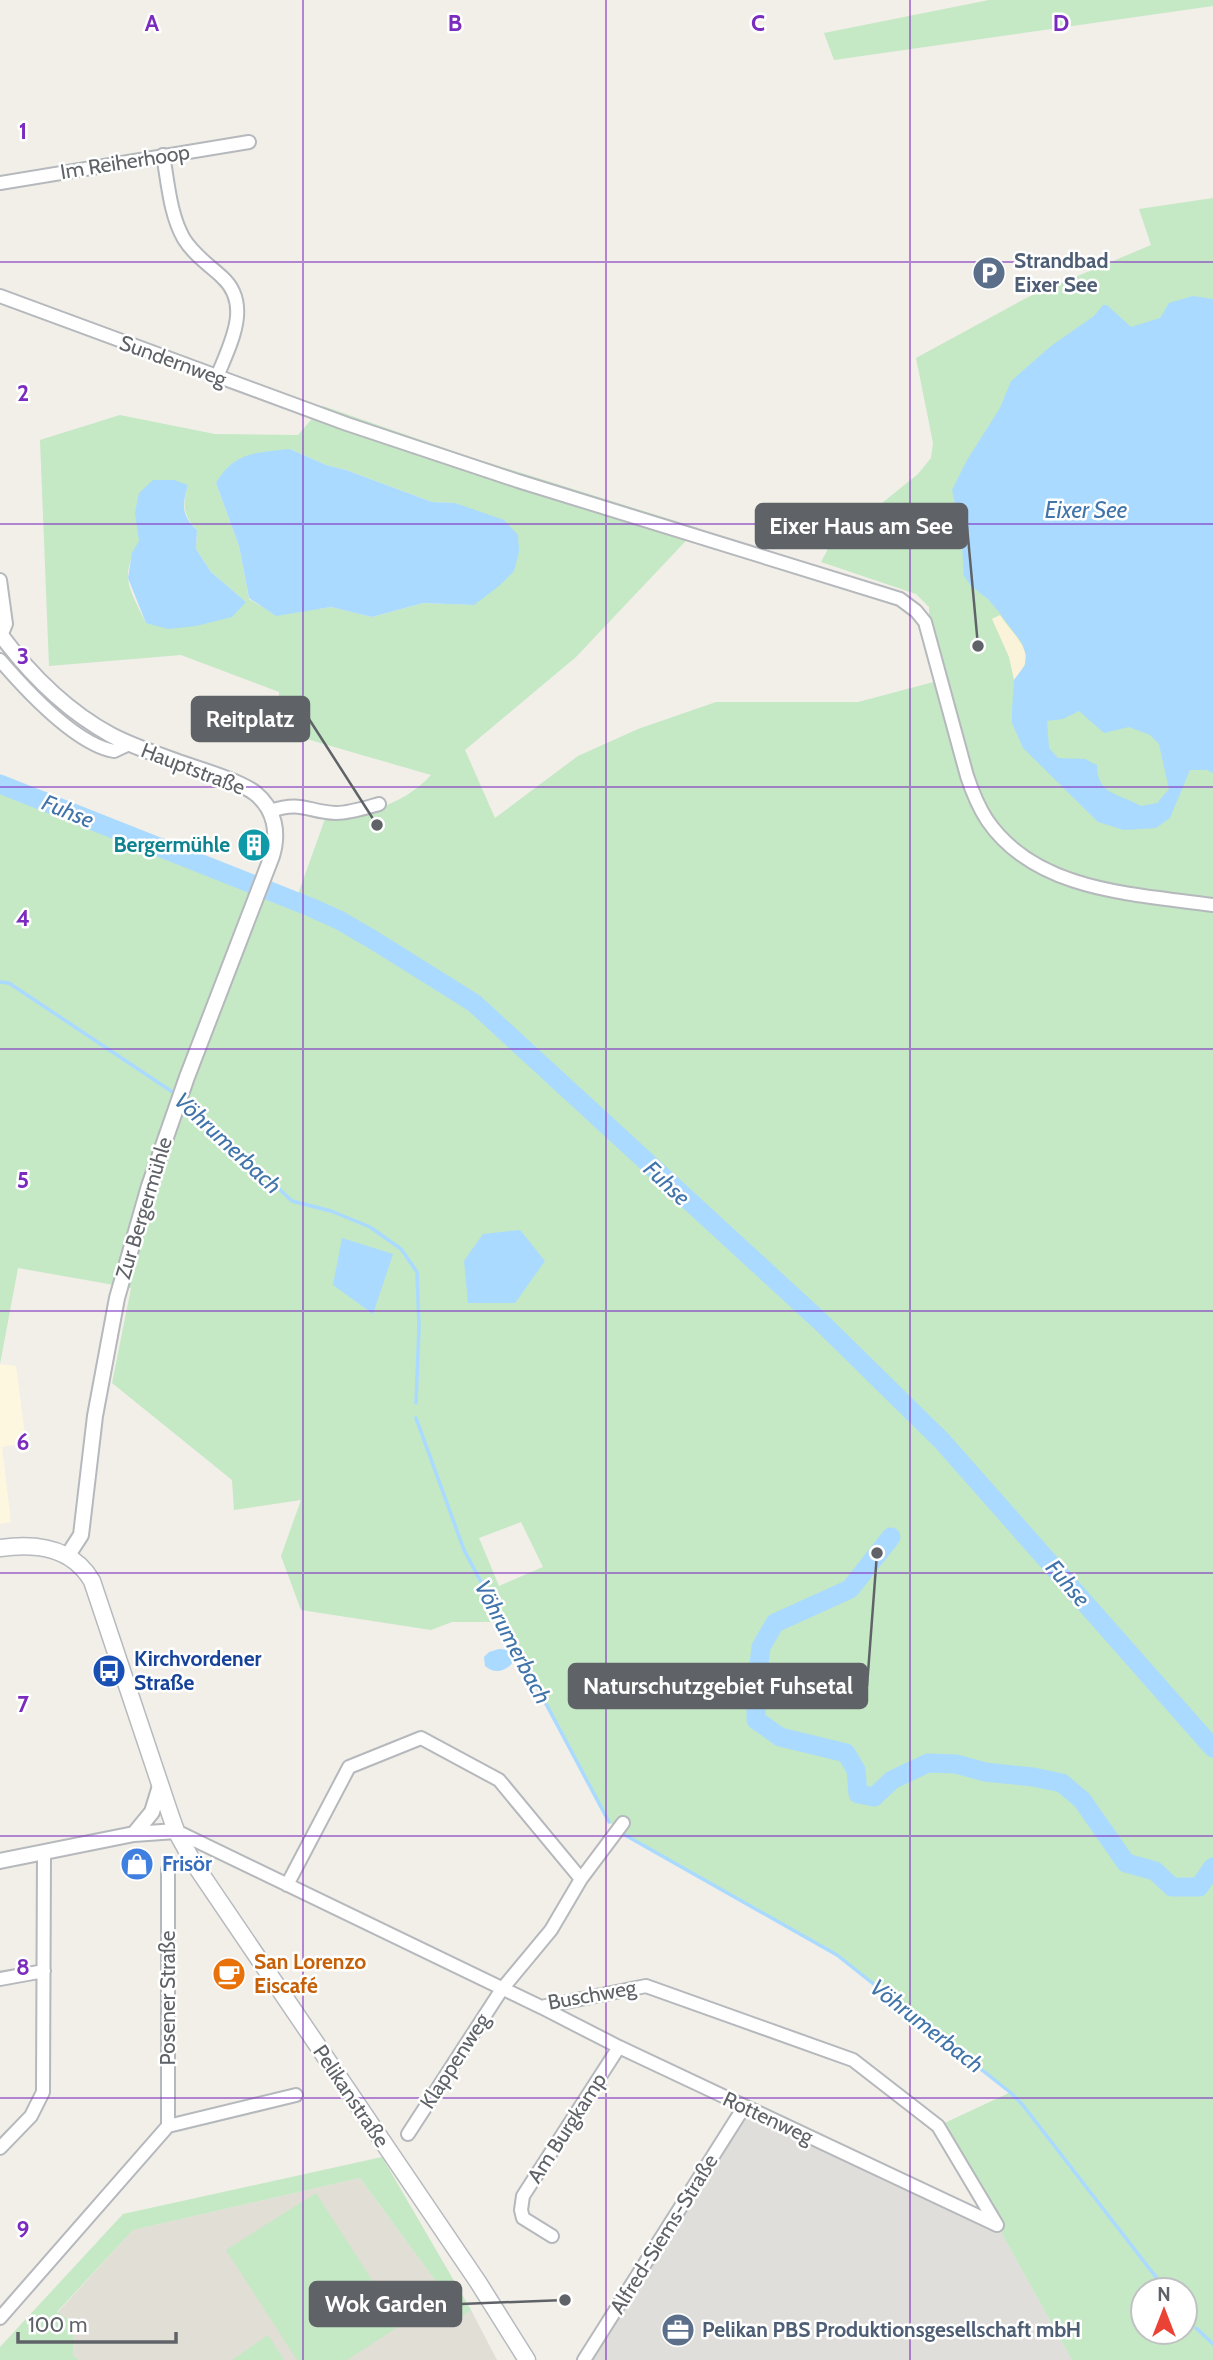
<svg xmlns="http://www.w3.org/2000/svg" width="1213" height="2360" font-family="Cabin,sans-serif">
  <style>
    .commercial { fill: #fef7e0 }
    .industrial { fill: #e0deda }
    .education { fill: #e1ded6 }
    .green { fill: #c5e8c5; fill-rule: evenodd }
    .sand { fill: #fbf3d9 }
    .water { fill: #aadaff; fill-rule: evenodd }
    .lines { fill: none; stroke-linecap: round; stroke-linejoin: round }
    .stream { stroke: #aadaff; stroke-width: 3.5 }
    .river { stroke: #aadaff; stroke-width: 19 }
    .minor-casing { stroke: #b5b8bc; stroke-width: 16 }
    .tertiary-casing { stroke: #b5b8bc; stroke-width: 18 }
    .secondary-casing { stroke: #b6babf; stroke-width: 19 }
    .minor { stroke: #fff; stroke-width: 12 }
    .tertiary { stroke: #fff; stroke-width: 14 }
    .secondary { stroke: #fff; stroke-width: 16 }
    .grid { fill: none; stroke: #7b2cbf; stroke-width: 2; stroke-opacity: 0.55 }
    .labels { text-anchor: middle; stroke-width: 5; stroke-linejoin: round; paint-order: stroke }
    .street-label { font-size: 21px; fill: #5f6368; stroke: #fff }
    .service-label { font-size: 21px; font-weight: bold; fill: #4e5e75; stroke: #fff; text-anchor: start }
    .culture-label { font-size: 21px; font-weight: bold; fill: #0d838f; stroke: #fff; text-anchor: end }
    .transit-label { font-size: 21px; font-weight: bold; fill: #164399; stroke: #fff; text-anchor: start }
    .shop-label { font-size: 21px; font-weight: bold; fill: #366cbe; stroke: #fff; text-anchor: start }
    .food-label { font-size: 21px; font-weight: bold; fill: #c56008; stroke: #fff; text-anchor: start }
    .water-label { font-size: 23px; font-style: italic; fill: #4174aa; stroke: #fff }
    .grid-label { font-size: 23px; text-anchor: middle; font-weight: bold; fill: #7b2cbf; stroke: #fff; stroke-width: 5; stroke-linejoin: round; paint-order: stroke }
    .leader { fill: none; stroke: #5f6368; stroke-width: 2.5 }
    .callout-dot { fill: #5f6368; stroke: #fff; stroke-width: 2.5 }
    .callout { fill: #5f6368; stroke: #5f6368; stroke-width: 2.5 }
    .callout-label { font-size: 23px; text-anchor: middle; font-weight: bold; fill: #fff }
  </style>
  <rect width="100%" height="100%" fill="#f1efe8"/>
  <path class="commercial" d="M0 1364 16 1366 26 1443 2 1447 11 1522 0 1524Z"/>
  <path class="industrial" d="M744 2107 997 2225 1072 2360H584Z"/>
  <path class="education" d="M360 2178 462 2317 471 2310 497 2360H79L73 2355 74 2323 57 2313 133 2230Z"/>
  <path class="green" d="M989 0H1213V6L834 60 824 33Z
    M1213 198V2360H1072L997 2225 938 2126 1011 2092 837 1955 625 1835 609 1822 502 1622H452L431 1630 301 1610 281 1556 301 1500 234 1510 232 1480 112 1383 131 1288 18 1268 0 1364V788L338 923 477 1009 482 1007 476 1000 342 917 297 897 325 819C364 815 404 805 431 775L279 731V692L181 655 49 666 40 440 120 415 215 434 298 435 323 406 470 457 698 528 576 657 465 750 495 818 578 756 638 729 716 702H858L945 679 929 619V607L916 594 821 562 830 545 918 474 931 458 933 443 916 358 1028 297 1151 245 1139 209ZM290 449 326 465 346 470 432 502 455 503 474 605 423 603 372 617 331 607 276 615 249 599 239 546 216 483ZM188 485C182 504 183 516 197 530L196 549 211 572 246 602 146 623C140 610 129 592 128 578 126 548 168 503 188 485ZM521 1522 543 1567 499 1586 479 1538ZM1143 2290H1185V2332H1143Z
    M382 2157 471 2310 462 2317 360 2178 133 2230 57 2312 74 2323 73 2355 79 2360H0V2347L123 2214Z
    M316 2193 401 2325 347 2360H297L226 2250Z
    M268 2335 284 2360H232Z"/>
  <path class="sand" d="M1000 615C1015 638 1041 654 1014 680L1009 657 992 619Z"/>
  <path class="water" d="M1193 296 1213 299V773L1207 770H1190L1170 818 1156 828 1124 830 1098 822 1023 748 1012 723V710L1014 680 1025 665 1026 655 1022 643 998 611 988 599 971 586 964 576 961 532 952 490 967 460 1000 408 1011 381 1051 346 1094 316 1103 305H1107L1131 327 1160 318 1169 303ZM1079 711 1104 733 1129 727 1150 735 1159 744 1169 789 1157 803 1141 806C1118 793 1097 795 1097 765L1085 759 1058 758 1049 748 1047 721 1063 719Z
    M290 449 326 465 346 470 432 502 455 503 504 520 518 535 519 552 514 571 499 586 474 605 423 603 372 617 331 607 276 616 249 598 239 546 216 483C235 451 256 453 290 449Z
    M153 480H174L188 485C182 505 181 515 197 530L196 549 211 572 246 602 232 617 196 626 168 629 146 623 128 578 132 553 139 541 135 513 139 493Z
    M520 1230 545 1261 515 1303H468L464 1261 483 1234Z
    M342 1238 393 1254 373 1314 333 1285Z
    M499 1649 512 1650 516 1658C509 1670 496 1676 485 1666L484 1657 489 1652Z"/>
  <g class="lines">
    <path class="stream" d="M0 982 9 983 177 1095
      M183 1099 292 1201 331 1211 370 1227 401 1249 417 1272 419 1327 416 1403
      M416 1418 464 1550 609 1822
      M625 1835 837 1955 1011 2093 1022 2104 1166 2290
      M1185 2315 1187 2318
      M1196 2328 1213 2344"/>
    <path class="river" d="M0 784 310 907 339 920 375 941 474 1003 821 1322 942 1441 1213 1748
      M891 1537 850 1589 775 1623 761 1647 756 1690V1720L780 1737 846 1753 856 1770 858 1794 874 1797 892 1780 928 1763 956 1764 985 1772 1033 1777 1062 1783 1082 1800 1126 1863 1155 1871 1172 1887H1199L1213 1867"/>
    <defs>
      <path id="minor" d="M163 155C168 183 170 215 184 239 194 255 209 265 222 277 253 305 229 346 217 377
        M0 183 249 142
        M0 296 347 424 518 481 900 599 916 611 925 622 967 776C972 791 978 806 987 820 1036 892 1135 894 1213 905
        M0 580 6 624 1 636
        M0 660C25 689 75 744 114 751L129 744
        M270 811C303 800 307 812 336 813 350 813 365 808 379 804
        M176 1831 541 2007 646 1986 853 2060 938 2126 997 2225
        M168 1870V2126
        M581 1879 623 1823
        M287 1885 349 1767 421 1738 499 1780 581 1879 551 1930 502 1989 408 2134
        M0 1979 44 1971
        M541 2007 619 2047 997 2225
        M0 2148 31 2116 43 2092 44 1853
        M552 2236 523 2218 521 2210 523 2196 619 2047
        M0 2318 168 2126 296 2095
        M584 2360 744 2107"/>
      <path id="tertiary" d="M0 634C29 673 67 711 111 735 130 745 150 752 170 759 193 768 236 779 255 793 275 809 279 833 272 856L187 1077 149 1186 117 1298 95 1416 81 1535 68 1555
        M134 1834 152 1812 160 1786
        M0 1861 134 1834 176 1831"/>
      <path id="secondary" d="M0 1548C36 1543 72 1547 92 1581L170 1814 176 1831 193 1862 478 2282 527 2360"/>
    </defs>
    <use href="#minor" class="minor-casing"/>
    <use href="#tertiary" class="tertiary-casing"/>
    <use href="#secondary" class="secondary-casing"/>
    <use href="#minor" class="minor"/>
    <use href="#tertiary" class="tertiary"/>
    <use href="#secondary" class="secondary"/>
  </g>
  <path class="grid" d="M303 0V2360M606 0V2360M910 0V2360M0 262H1213M0 524H1213M0 787H1213M0 1049H1213M0 1311H1213M0 1573H1213M0 1836H1213M0 2098H1213"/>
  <defs>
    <symbol id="parking-disc" viewBox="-11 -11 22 22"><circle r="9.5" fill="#5c6f8a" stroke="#fff"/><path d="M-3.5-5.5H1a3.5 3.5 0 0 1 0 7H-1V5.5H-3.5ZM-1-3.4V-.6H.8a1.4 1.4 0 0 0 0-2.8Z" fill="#fff"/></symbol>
    <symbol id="building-disc" viewBox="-11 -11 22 22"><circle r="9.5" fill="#0f9aa8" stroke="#fff"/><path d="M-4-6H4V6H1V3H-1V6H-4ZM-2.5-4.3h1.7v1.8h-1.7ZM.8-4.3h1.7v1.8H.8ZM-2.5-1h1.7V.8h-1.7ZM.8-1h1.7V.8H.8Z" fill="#fff"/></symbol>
    <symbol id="bus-disc" viewBox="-11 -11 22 22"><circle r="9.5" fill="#1a4fb4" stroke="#fff"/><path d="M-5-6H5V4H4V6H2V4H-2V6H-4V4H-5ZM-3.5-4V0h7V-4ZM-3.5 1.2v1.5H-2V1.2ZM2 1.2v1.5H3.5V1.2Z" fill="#fff"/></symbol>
    <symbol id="shop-disc" viewBox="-11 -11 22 22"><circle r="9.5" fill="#3f7fe0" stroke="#fff"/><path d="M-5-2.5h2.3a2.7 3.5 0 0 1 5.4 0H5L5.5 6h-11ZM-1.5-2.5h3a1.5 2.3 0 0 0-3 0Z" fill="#fff"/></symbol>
    <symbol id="cafe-disc" viewBox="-11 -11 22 22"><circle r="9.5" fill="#e8710a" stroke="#fff"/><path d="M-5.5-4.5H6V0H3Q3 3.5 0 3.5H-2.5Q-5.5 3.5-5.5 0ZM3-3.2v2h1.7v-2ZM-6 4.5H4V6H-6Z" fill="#fff"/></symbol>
    <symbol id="office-disc" viewBox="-11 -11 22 22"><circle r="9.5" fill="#5c6f8a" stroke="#fff"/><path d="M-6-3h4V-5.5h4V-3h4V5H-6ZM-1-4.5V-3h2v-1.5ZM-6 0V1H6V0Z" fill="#fff"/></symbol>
  </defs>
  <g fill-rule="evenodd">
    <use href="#parking-disc" x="970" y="254" width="38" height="38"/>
    <use href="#building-disc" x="235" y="826" width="38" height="38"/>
    <use href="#bus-disc" x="90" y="1652" width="38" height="38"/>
    <use href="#shop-disc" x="118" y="1845" width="38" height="38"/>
    <use href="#cafe-disc" x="210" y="1955" width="38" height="38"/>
    <use href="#office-disc" x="659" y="2311" width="38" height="38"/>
  </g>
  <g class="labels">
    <g class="street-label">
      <text transform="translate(125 162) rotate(-9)" y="7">Im Reiherhoop</text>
      <text transform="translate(173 361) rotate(20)" y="7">Sundernweg</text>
      <text transform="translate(193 769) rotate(21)" y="7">Hauptstraße</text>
      <text transform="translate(144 1208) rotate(-73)" y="7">Zur Bergermühle</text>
      <text transform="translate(592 1995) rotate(-10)" y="7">Buschweg</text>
      <text transform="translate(168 1998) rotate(-90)" y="7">Posener Straße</text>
      <text transform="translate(455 2061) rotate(-57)" y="7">Klappenweg</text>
      <text transform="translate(351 2096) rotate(56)" y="7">Pelikanstraße</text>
      <text transform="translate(768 2118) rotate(25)" y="7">Rottenweg</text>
      <text transform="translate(567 2128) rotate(-57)" y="7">Am Burgkamp</text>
      <text transform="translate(664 2234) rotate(-58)" y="7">Alfred-Siems-Straße</text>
    </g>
    <g class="service-label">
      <text x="1014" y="268">Strandbad<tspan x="1014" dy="24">Eixer See</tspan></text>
      <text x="702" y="2337">Pelikan PBS Produktionsgesellschaft mbH</text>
    </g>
    <g class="culture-label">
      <text x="230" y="852">Bergermühle</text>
    </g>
    <g class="transit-label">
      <text x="134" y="1666">Kirchvordener<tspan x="134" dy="24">Straße</tspan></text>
    </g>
    <g class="shop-label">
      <text x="162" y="1871">Frisör</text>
    </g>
    <g class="food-label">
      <text x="254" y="1969">San Lorenzo<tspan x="254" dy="24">Eiscafé</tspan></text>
    </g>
    <g class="water-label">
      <text x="1086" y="518">Eixer See</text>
      <text transform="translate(68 811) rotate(22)" y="8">Fuhse</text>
      <text transform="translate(228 1143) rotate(43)" y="8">Vöhrumerbach</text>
      <text transform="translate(667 1183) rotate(43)" y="8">Fuhse</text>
      <text transform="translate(1068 1583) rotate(49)" y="8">Fuhse</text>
      <text transform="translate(513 1642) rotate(62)" y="8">Vöhrumerbach</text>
      <text transform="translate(927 2026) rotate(38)" y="8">Vöhrumerbach</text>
    </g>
  </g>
  <g class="grid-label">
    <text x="152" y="31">A</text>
    <text x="455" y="31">B</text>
    <text x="758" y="31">C</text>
    <text x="1061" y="31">D</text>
    <text x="23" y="139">1</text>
    <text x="23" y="401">2</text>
    <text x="23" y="664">3</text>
    <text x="23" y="926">4</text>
    <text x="23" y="1188">5</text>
    <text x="23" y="1450">6</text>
    <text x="23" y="1712">7</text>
    <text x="23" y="1975">8</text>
    <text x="23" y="2237">9</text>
  </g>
  <path class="leader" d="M978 646L967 526M377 825L309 719M877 1553L867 1686M565 2300L461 2304"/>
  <g class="callout-dot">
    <circle cx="978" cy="646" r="7"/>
    <circle cx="377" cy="825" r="7"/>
    <circle cx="877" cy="1553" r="7"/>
    <circle cx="565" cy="2300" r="7"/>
  </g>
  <g class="callout">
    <rect x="756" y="504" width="211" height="44" rx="7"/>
    <rect x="192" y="697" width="117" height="44" rx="7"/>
    <rect x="569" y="1664" width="298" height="44" rx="7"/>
    <rect x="310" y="2282" width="151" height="44" rx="7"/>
  </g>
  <g class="callout-label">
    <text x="861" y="534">Eixer Haus am See</text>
    <text x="250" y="727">Reitplatz</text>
    <text x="718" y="1694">Naturschutzgebiet Fuhsetal</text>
    <text x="386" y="2312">Wok Garden</text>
  </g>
  <g transform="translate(1164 2311)"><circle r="33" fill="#ffffff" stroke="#bfc1c3" stroke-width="2"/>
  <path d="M0-5L12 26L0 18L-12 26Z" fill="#ea4335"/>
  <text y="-10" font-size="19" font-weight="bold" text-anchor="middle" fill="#5f6368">N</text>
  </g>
  <path d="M18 2332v10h158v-10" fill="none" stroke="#5f6368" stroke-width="3.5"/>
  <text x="28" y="2332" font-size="21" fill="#5f6368" stroke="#ffffff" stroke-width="5" paint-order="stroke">100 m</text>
</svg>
